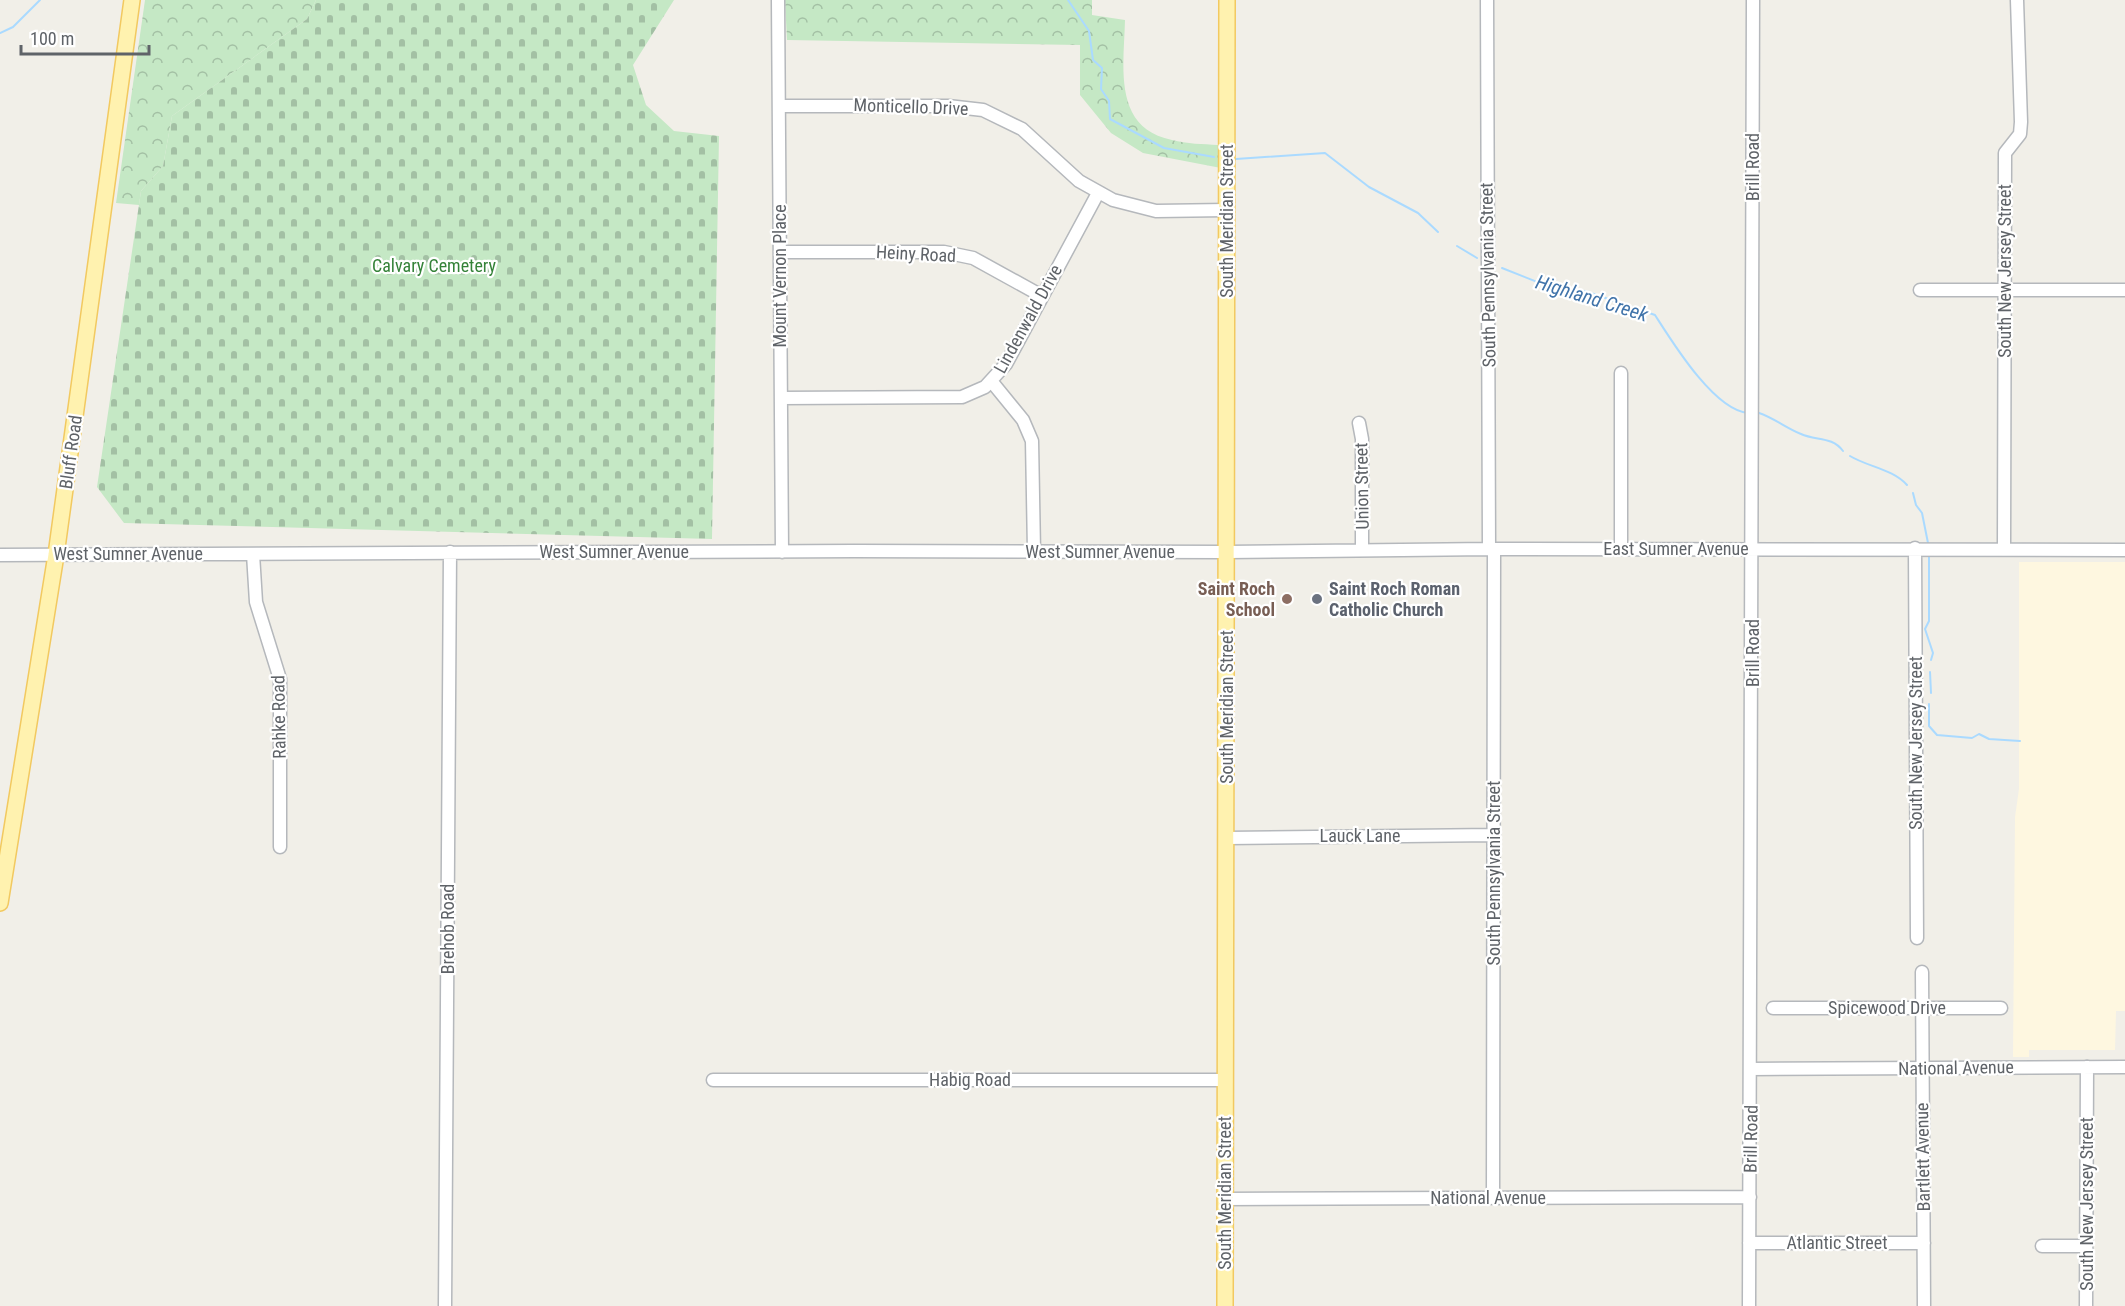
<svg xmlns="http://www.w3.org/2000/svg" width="2125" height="1306" font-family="'Roboto Condensed',sans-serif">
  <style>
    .commercial { fill: #fef7e0 }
    .forest { fill: url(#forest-crowns) }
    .cemetery { fill: url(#cemetery-stones) }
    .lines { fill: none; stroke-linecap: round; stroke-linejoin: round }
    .stream { stroke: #aadaff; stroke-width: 2 }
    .minor-casing { stroke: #b5b8bc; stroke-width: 15 }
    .major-casing { stroke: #f2c960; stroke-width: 18 }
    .minor { stroke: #fff; stroke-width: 12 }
    .major { stroke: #fff2af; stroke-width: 15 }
    .education-dot { fill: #8d6e63; stroke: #fff; stroke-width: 2 }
    .worship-dot { fill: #6b7280; stroke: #fff; stroke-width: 2 }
    .labels { text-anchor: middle; stroke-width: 4.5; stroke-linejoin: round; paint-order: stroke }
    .street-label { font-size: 18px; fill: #5f6368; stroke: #fff }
    .park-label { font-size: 18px; fill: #348238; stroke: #fff }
    .education-label { font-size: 18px; font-weight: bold; fill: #785e54; stroke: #fff; text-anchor: end }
    .worship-label { font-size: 18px; font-weight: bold; fill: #5b616d; stroke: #fff; text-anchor: start }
    .water-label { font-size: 20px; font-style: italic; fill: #4174aa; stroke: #fff }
  </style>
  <defs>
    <pattern id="forest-crowns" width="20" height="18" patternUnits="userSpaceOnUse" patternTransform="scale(1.5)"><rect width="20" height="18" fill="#c5e8c5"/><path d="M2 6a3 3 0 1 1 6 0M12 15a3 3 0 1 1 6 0" fill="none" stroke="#a3c0a4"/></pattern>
    <pattern id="cemetery-stones" width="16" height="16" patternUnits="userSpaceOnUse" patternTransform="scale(1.5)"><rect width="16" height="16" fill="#c5e8c5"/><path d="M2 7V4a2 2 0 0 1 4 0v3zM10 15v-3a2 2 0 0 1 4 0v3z" fill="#a3c0a4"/></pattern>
  </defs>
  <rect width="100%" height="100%" fill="#f1efe8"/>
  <path class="commercial" d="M2019 562H2125V1011H2116L2115 1050H2029V1057H2013L2015 817 2019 789Z"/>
  <path class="forest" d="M145 0H316L307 19 172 116 163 166 141 191 139 205 116 203Z
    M785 0H1092V15L1125 20C1124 66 1112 128 1172 140 1187 144 1203 144 1218 145L1221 168 1143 153 1111 133 1080 95V45L787 40Z"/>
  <path class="cemetery" d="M316 0H674L633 65 646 105 674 131 719 136 712 539 124 523 97 487 141 191 163 166 172 116 307 19Z"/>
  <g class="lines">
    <path class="stream" d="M1068 0 1089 31 1093 60 1102 68 1101 89 1109 101 1110 119 1164 148 1214 157
      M0 33 13 27 40 0
      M1236 159 1325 153 1369 187 1418 213 1438 232
      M1457 246 1477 258
      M1502 268 1555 289 1585 291 1655 315C1673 343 1714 410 1748 413
      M1759 413C1774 418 1786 428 1801 434 1816 441 1832 436 1843 451
      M1850 456C1868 467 1893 469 1907 485
      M1913 493 1916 505 1922 513 1928 543
      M1929 554V621L1925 629 1933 653 1931 660
      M1930 672 1931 693
      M1929 704V726L1937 735 1972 738 1979 734 1989 739 2020 741"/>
    <defs>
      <path id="minor" d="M778 0 782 552
        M1487 0 1489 549
        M780 106H948L983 110 1022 129 1079 181 1113 200 1156 211 1227 210
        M780 252H944L973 258 1042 296
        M1920 290H2125
        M1621 373V549
        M992 382 1023 420 1032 441 1034 551
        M781 398 962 397 985 387 1006 364 1098 193
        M1359 423 1362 439V550
        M1915 548 1917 938
        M2004 548 2005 153 2020 134 2021 122 2017 0
        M253 554 256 602 280 679V847
        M0 555 854 551 1228 552 1489 549 2125 550
        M1227 838 1494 835
        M1922 972 1924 1306
        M1773 1008H2001
        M1751 1069 2125 1067
        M713 1080H1226
        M1493 1198 1494 549
        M1225 1199 1750 1197
        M1749 1243H1924
        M2042 1246H2086
        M445 1306 450 552
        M1749 1306 1753 0
        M2086 1306 2087 1067"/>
      <path id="major" d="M0 903 56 555 132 0
        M1225 1306 1227 0"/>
    </defs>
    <use href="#minor" class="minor-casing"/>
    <use href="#major" class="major-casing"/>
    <use href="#minor" class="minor"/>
    <use href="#major" class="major"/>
  </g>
  <circle class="education-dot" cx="1287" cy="599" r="6"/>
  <circle class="worship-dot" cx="1317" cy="599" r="6"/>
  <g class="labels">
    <g class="street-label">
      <text transform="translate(911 107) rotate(2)" y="6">Monticello Drive</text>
      <text transform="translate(1753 167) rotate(-90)" y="6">Brill Road</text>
      <text transform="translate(1227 221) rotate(-90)" y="6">South Meridian Street</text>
      <text transform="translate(916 254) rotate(3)" y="6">Heiny Road</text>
      <text transform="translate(2005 271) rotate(-90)" y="6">South New Jersey Street</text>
      <text transform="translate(1488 275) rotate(-91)" y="6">South Pennsylvania Street</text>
      <text transform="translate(780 276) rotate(-90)" y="6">Mount Vernon Place</text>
      <text transform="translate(1028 319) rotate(-61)" y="6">Lindenwald Drive</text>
      <text transform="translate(71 452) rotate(-82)" y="6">Bluff Road</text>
      <text transform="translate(1362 486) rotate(-91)" y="6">Union Street</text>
      <text x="1676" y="555">East Sumner Avenue</text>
      <text x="614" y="558">West Sumner Avenue</text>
      <text x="1100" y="558">West Sumner Avenue</text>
      <text x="128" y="560">West Sumner Avenue</text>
      <text transform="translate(1753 653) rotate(-90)" y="6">Brill Road</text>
      <text transform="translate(1227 707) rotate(-90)" y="6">South Meridian Street</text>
      <text transform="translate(279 717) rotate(-91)" y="6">Rahke Road</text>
      <text transform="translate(1916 743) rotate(-90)" y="6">South New Jersey Street</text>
      <text x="1360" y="842">Lauck Lane</text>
      <text transform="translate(1494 873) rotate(-90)" y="6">South Pennsylvania Street</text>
      <text transform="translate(448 929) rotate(-90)" y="6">Brehob Road</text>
      <text x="1887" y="1014">Spicewood Drive</text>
      <text transform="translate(1956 1068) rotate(-1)" y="6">National Avenue</text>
      <text x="970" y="1086">Habig Road</text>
      <text transform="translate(1751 1139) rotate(-89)" y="6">Brill Road</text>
      <text transform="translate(1923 1157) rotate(-91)" y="6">Bartlett Avenue</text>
      <text transform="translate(1225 1193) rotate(-90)" y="6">South Meridian Street</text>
      <text x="1488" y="1204">National Avenue</text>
      <text transform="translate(2087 1204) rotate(-90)" y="6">South New Jersey Street</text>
      <text x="1837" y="1249">Atlantic Street</text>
    </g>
    <g class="park-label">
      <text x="434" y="272">Calvary Cemetery</text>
    </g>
    <g class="education-label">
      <text x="1275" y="595">Saint Roch<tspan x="1275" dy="21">School</tspan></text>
    </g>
    <g class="worship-label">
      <text x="1329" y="595">Saint Roch Roman<tspan x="1329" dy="21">Catholic Church</tspan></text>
    </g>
    <g class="water-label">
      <text transform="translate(1592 298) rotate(17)" y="7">Highland Creek</text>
    </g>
  </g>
  <path d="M21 45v9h128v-9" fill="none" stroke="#5f6368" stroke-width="3"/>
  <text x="30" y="45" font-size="18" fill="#5f6368" stroke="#ffffff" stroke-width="4.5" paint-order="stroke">100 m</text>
</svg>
